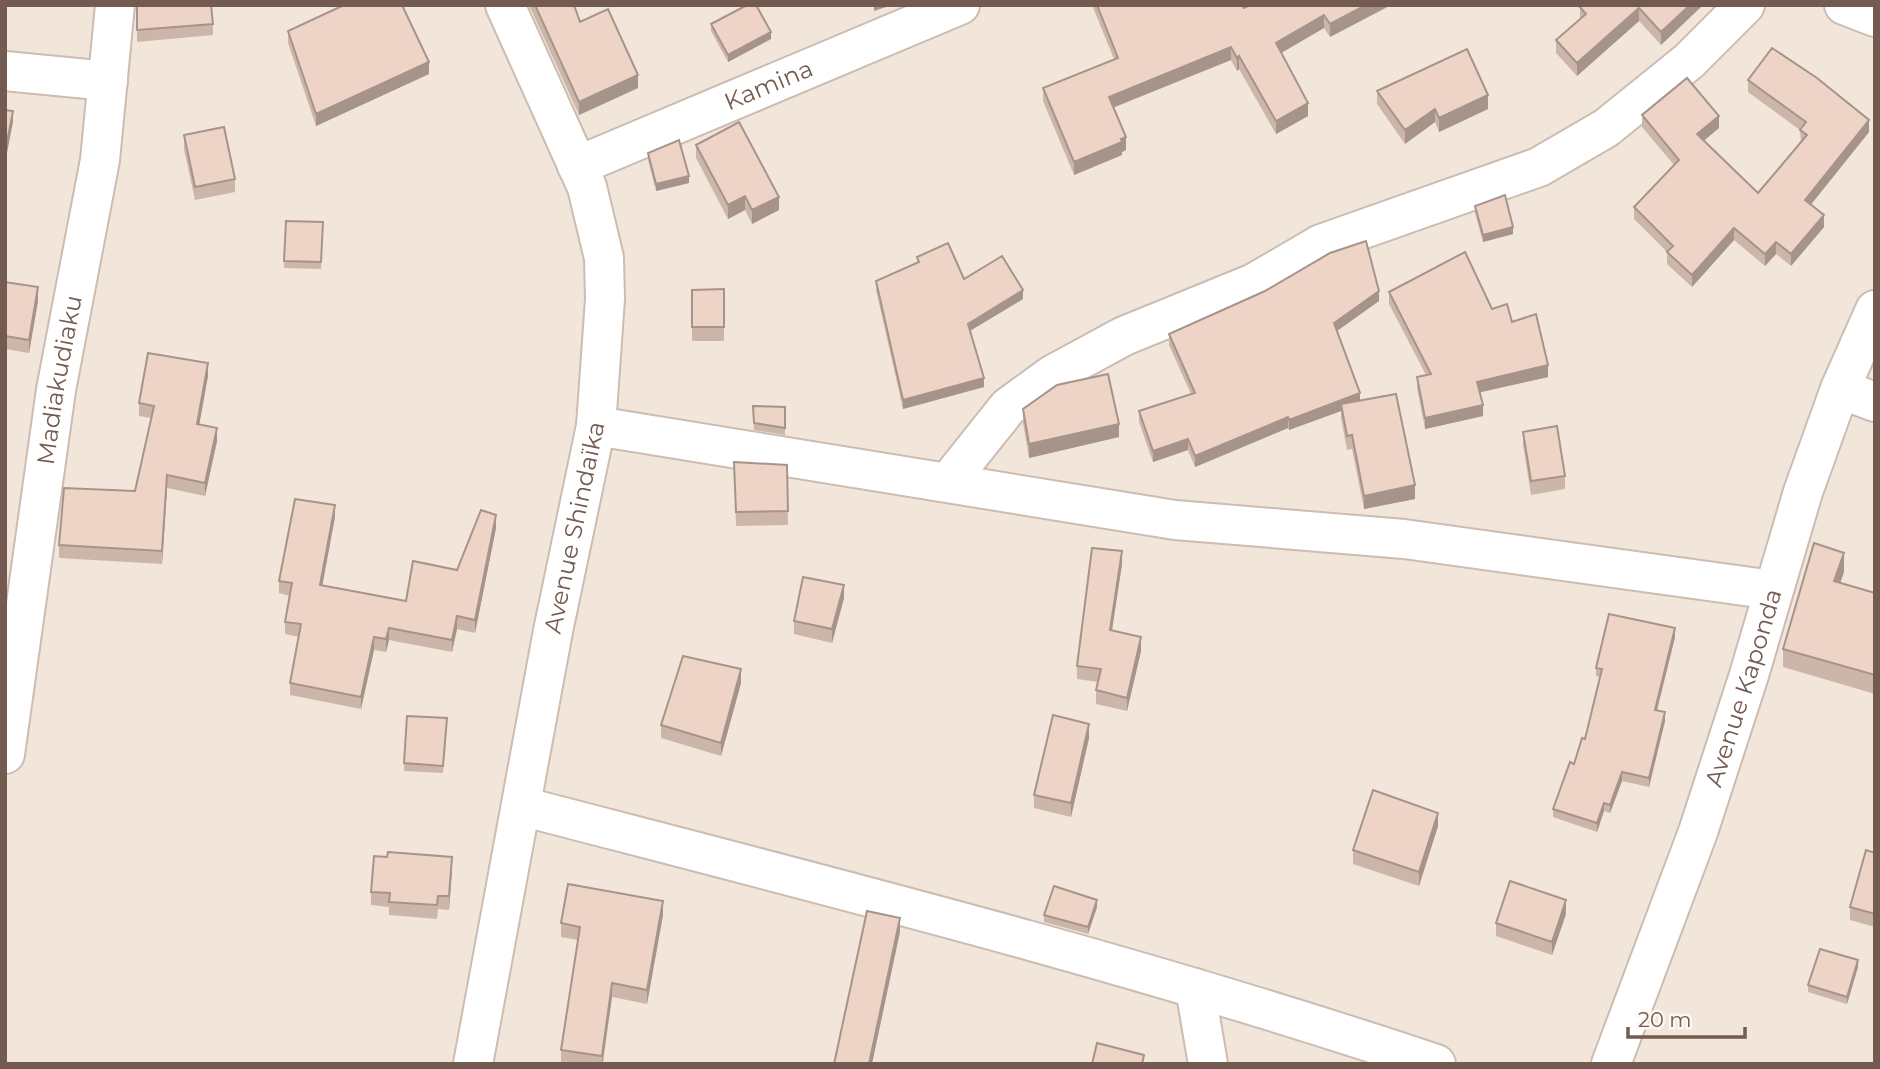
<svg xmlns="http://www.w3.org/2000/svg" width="1880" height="1069" font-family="Montserrat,sans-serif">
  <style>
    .residential { fill: #f2e6da }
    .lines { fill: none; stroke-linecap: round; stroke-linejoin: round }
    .minor-casing { stroke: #ccbcb2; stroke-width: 42 }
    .minor { stroke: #fff; stroke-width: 38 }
    .wall { fill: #ccb6aa }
    .shaded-wall { fill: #a6948b }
    .building { fill: #edd4c6; stroke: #a6948b; stroke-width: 2 }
    .labels { text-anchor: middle; stroke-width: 5; stroke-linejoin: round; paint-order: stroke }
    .street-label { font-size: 24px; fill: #735b51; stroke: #fdf8f2 }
  </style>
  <rect width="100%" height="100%" fill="#fbf4eb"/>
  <path class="residential" d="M5 5H1875V1064H5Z"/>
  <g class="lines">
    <defs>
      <g id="minor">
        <path d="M1844 5 1875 17"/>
        <path d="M5 71 108 81"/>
        <path id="s1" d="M577 166 960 5"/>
        <path d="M1840 389 1875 402"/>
        <path d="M596 426 1175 520 1404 539 1773 590"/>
        <path d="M949 481 1008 407 1052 375 1124 336 1254 283 1321 244 1539 167 1606 128 1689 61 1745 5"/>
        <path id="s2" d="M5 754 56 390 100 160 115 5"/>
        <path d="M521 806C828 886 1135 963 1436 1064"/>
        <path d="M1195 988 1208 1064"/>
        <path id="s3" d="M473 1064 553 631 596 426 605 299 604 258 587 187 505 5"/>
        <path id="s4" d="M1611 1064 1698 832 1749 675 1803 492 1840 389 1875 310"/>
      </g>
    </defs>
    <use href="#minor" class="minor-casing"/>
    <use href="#minor" class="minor"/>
  </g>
  <path class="wall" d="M137 5 213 24V35L137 42Z
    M529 5H574L580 22 638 88 579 115Z
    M1092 5H1242L1244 8 1391 5 1330 37 1324 28 1281 53 1308 116 1276 134 1239 69 1237 71 1231 60 1113 108 1126 150 1122 152V155L1074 175 1043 101V88L1114 59Z
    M1580 5H1703L1661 45 1639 21 1577 76 1556 53V40L1580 20Z
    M711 24 771 39 728 62 711 31Z
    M288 31 429 74 316 126 288 43Z
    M1748 80 1869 132 1811 204 1824 227 1791 266 1776 254 1765 266 1734 240 1692 287 1667 264V252L1634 219V207L1674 165 1642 127V115L1719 128 1704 141 1758 193 1801 142 1800 130 1748 92Z
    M1377 91 1488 109 1439 132 1435 122 1405 144 1377 104Z
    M184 135 235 179V192L195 200 184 149Z
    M696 145 779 210 752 224 745 210 728 219 696 158Z
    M648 153 689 183 656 191 648 160Z
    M1475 206 1513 234 1483 242 1475 213Z
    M286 221 323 222 321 269 284 268Z
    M917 257 964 279 1023 299 970 331 984 387 903 409 876 290V281L917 263Z
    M5 282 38 301 29 353 5 349Z
    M724 289V341H692V290Z
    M1265 291 1379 301 1337 331 1360 401 1415 499 1364 509 1352 449 1347 450 1341 418V411L1289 430 1288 428 1195 467 1188 450 1153 462 1139 422V411L1191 394 1169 345V334Z
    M1389 292 1492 309 1512 322 1548 377 1480 392 1483 416 1425 429 1417 388V377L1426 375 1389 304Z
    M208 376 199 425 217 441 205 496 167 488 162 564 59 558V545L135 491 151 418 139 416V403Z
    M753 406 785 428V435L754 430Z
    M1023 409 1119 437 1029 458 1023 423Z
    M1523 432 1565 476V489L1531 495 1523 445Z
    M734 462 787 465 788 525 736 526Z
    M335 517 322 585 406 601 457 570 496 528 475 633 457 629 452 652 389 640 386 652 374 650 361 709 290 695V683L299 637 285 634V622L290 596 279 593V581Z
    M1122 564 1112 630 1141 651 1127 711 1096 704V690L1098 682 1077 679V666Z
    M1844 572 1840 583 1875 593V694L1783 667V649Z
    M844 598 832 643 794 634V621Z
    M1675 637 1657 710 1665 721 1649 787 1622 781 1610 813 1604 811 1597 832 1553 817V809L1574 764 1585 739 1600 677 1596 676V668Z
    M741 683 721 756 661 738V725Z
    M447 725 443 773 404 771V763Z
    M1089 738 1071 817 1034 808V795Z
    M1438 826 1419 886 1353 864V850Z
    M1875 853V927L1850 920V907Z
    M452 870 449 910 438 909 437 919 389 915V907L371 905V892Z
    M1097 907 1088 934 1044 922V915Z
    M1566 914 1552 955 1496 936V923Z
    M663 915 647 1004 612 997 603 1064H561V1050L578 940 561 937V923Z
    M1858 967 1847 1004 1808 992V985Z"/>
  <path class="shaded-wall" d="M874 5H892L874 11Z
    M1366 5H1391L1330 37V24Z
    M1690 5H1703L1661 45V32Z
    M1639 8V21L1577 76V63Z
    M1324 15V28L1276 56V43Z
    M771 32V39L728 62V55Z
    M1231 47V60L1109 109V97Z
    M1239 56V69L1237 71V58Z
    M429 62V74L316 126V114Z
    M638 75V88L579 115V102Z
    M1488 95V109L1439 132V118Z
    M1308 103V116L1276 134V121Z
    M1435 109V122L1405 144V130Z
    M13 111V122L7 153V142Z
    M1719 116V128L1697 146V134Z
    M1869 120V132L1805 212V200Z
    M1126 137V150L1122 152V155L1074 175V162Z
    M689 176V183L656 191V184Z
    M745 196V210L728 219V205Z
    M779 197V210L752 224V210Z
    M1824 215V227L1791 266V254Z
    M1513 227V234L1483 242V235Z
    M1734 228V240L1692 287V275Z
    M1776 242V254L1765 266V254Z
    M38 287V301L29 353V340Z
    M1023 290V299L968 332V324Z
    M1379 291V301L1334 333V323Z
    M208 363V376L197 437V424Z
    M1548 365V377L1477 393V382Z
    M984 378V387L903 409V400Z
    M1360 393V404H1341V411L1289 430V420Z
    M1483 405V416L1425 429V418Z
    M1288 417V428L1195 467V456Z
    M1119 424V437L1029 458V444Z
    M217 428V441L205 496V483Z
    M1188 439V450L1153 462V451Z
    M167 475V488L162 564V551Z
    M1415 485V499L1364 509V496Z
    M335 505V517L320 598V585Z
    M496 515V528L475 633V620Z
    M1122 551V564L1110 643V630Z
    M1844 553V572L1834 600V581Z
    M844 585V598L832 643V629Z
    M457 616V629L452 652V640Z
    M389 628V640L386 652V639Z
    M1675 628V637L1655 718V710Z
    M374 637V650L361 709V697Z
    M1141 637V651L1127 711V698Z
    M741 669V683L721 756V743Z
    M1665 712V721L1649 787V778Z
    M1089 724V738L1071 817V803Z
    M1622 772V781L1610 813V805Z
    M1604 803V811L1597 832V823Z
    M1438 813V826L1419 886V872Z
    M452 857V870L449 910V896Z
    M1097 900V907L1088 934V927Z
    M1566 900V914L1552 955V942Z
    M663 901V915L647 1004V990Z
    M900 918V932L872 1064H869Z
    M1858 960V967L1847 1004V997Z
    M612 983V997L602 1064V1056Z"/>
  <path class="building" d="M137 5H211L213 24 137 30Z
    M344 5H402L429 62 316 114 288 31Z
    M535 5H574L580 22 608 9 638 75 579 102Z
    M747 5H756L771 32 728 55 711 24Z
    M1097 5H1242L1244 8 1250 5H1366L1330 24 1324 15 1276 43 1308 103 1276 121 1239 56 1237 58 1231 47 1109 97 1126 137 1121 139 1122 142 1074 162 1043 88 1118 58Z
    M1580 5H1690L1661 32 1639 8 1577 63 1556 40 1586 14 1579 6Z
    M1772 48 1817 78 1869 120 1805 200 1824 215 1791 254 1776 242 1765 254 1734 228 1692 275 1667 252 1673 246 1634 207 1679 160 1642 115 1687 78 1719 116 1697 134 1758 193 1807 135 1800 130 1806 122 1748 80Z
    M1467 49 1488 95 1439 118 1435 109 1405 130 1377 91Z
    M5 110 13 111 7 142H5Z
    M739 122 779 197 752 210 745 196 728 205 696 145Z
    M224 127 235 179 195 187 184 135Z
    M679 140 689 176 656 184 648 153Z
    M1505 195 1513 227 1483 235 1475 206Z
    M286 221 323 222 321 262 284 261Z
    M1366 241 1379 291 1334 323 1360 393 1289 420 1288 417 1195 456 1188 439 1153 451 1139 411 1195 393 1169 334 1265 291 1330 253Z
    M948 243 964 279 1002 256 1023 290 968 324 984 378 903 400 876 281 919 262 917 257Z
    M1465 252 1492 309 1507 304 1512 322 1536 314 1548 365 1477 382 1483 405 1425 418 1417 377 1431 374 1389 292Z
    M5 282 38 287 29 340 5 336Z
    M724 289V327H692V290Z
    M148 353 208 363 197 424 217 428 205 483 167 475 162 551 59 545 64 488 135 491 154 406 139 403Z
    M1108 374 1119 424 1029 444 1023 409 1057 385Z
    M1396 394 1415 485 1364 496 1352 435 1347 436 1341 404Z
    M753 406 785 407V428L754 423Z
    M1557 426 1565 476 1531 481 1523 432Z
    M734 462 787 465 788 511 736 512Z
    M295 499 335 505 320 585 406 601 413 561 457 570 481 510 496 515 475 620 457 616 452 640 389 628 386 639 374 637 361 697 290 683 301 624 285 622 292 583 279 581Z
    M1814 543 1844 553 1834 581 1875 593V675L1783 649Z
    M1092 548 1122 551 1110 630 1141 637 1127 698 1096 690 1101 669 1077 666Z
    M803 577 844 585 832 629 794 621Z
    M1609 614 1675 628 1655 710 1665 712 1649 778 1622 772 1610 805 1604 803 1597 823 1553 809 1570 762 1574 764 1582 738 1585 739 1602 669 1596 668Z
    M683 656 741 669 721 743 661 725Z
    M1053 715 1089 724 1071 803 1034 795Z
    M407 716 447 718 443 766 404 763Z
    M1373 790 1438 813 1419 872 1353 850Z
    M1866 850 1875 853V914L1850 907Z
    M388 852 452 857 449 896H438L437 905 389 902 390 893 371 892 374 856 387 857Z
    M1510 881 1566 900 1552 942 1496 923Z
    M568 884 663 901 647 990 612 983 602 1056 561 1050 580 927 561 923Z
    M1054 886 1097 900 1088 927 1044 915Z
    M867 911 900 918 869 1064H834Z
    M1820 949 1858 960 1847 997 1808 985Z
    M1097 1043 1144 1055 1142 1064H1092Z"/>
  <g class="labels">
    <g class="street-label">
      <text dy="8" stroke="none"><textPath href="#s1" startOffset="208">Kamina</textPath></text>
      <text dy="8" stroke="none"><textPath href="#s2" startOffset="378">Madiakudiaku</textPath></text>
      <text dy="8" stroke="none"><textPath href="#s3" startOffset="546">Avenue Shindaïka</textPath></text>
      <text dy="8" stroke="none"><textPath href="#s4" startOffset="399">Avenue Kaponda</textPath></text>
    </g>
  </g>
  <rect width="1880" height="1069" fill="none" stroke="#735b51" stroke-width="14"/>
  <path d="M1628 1027v10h117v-10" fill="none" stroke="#735b51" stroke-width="3.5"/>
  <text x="1638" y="1027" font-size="21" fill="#735b51" stroke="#fdf8f2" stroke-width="5" paint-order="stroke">20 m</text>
</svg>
